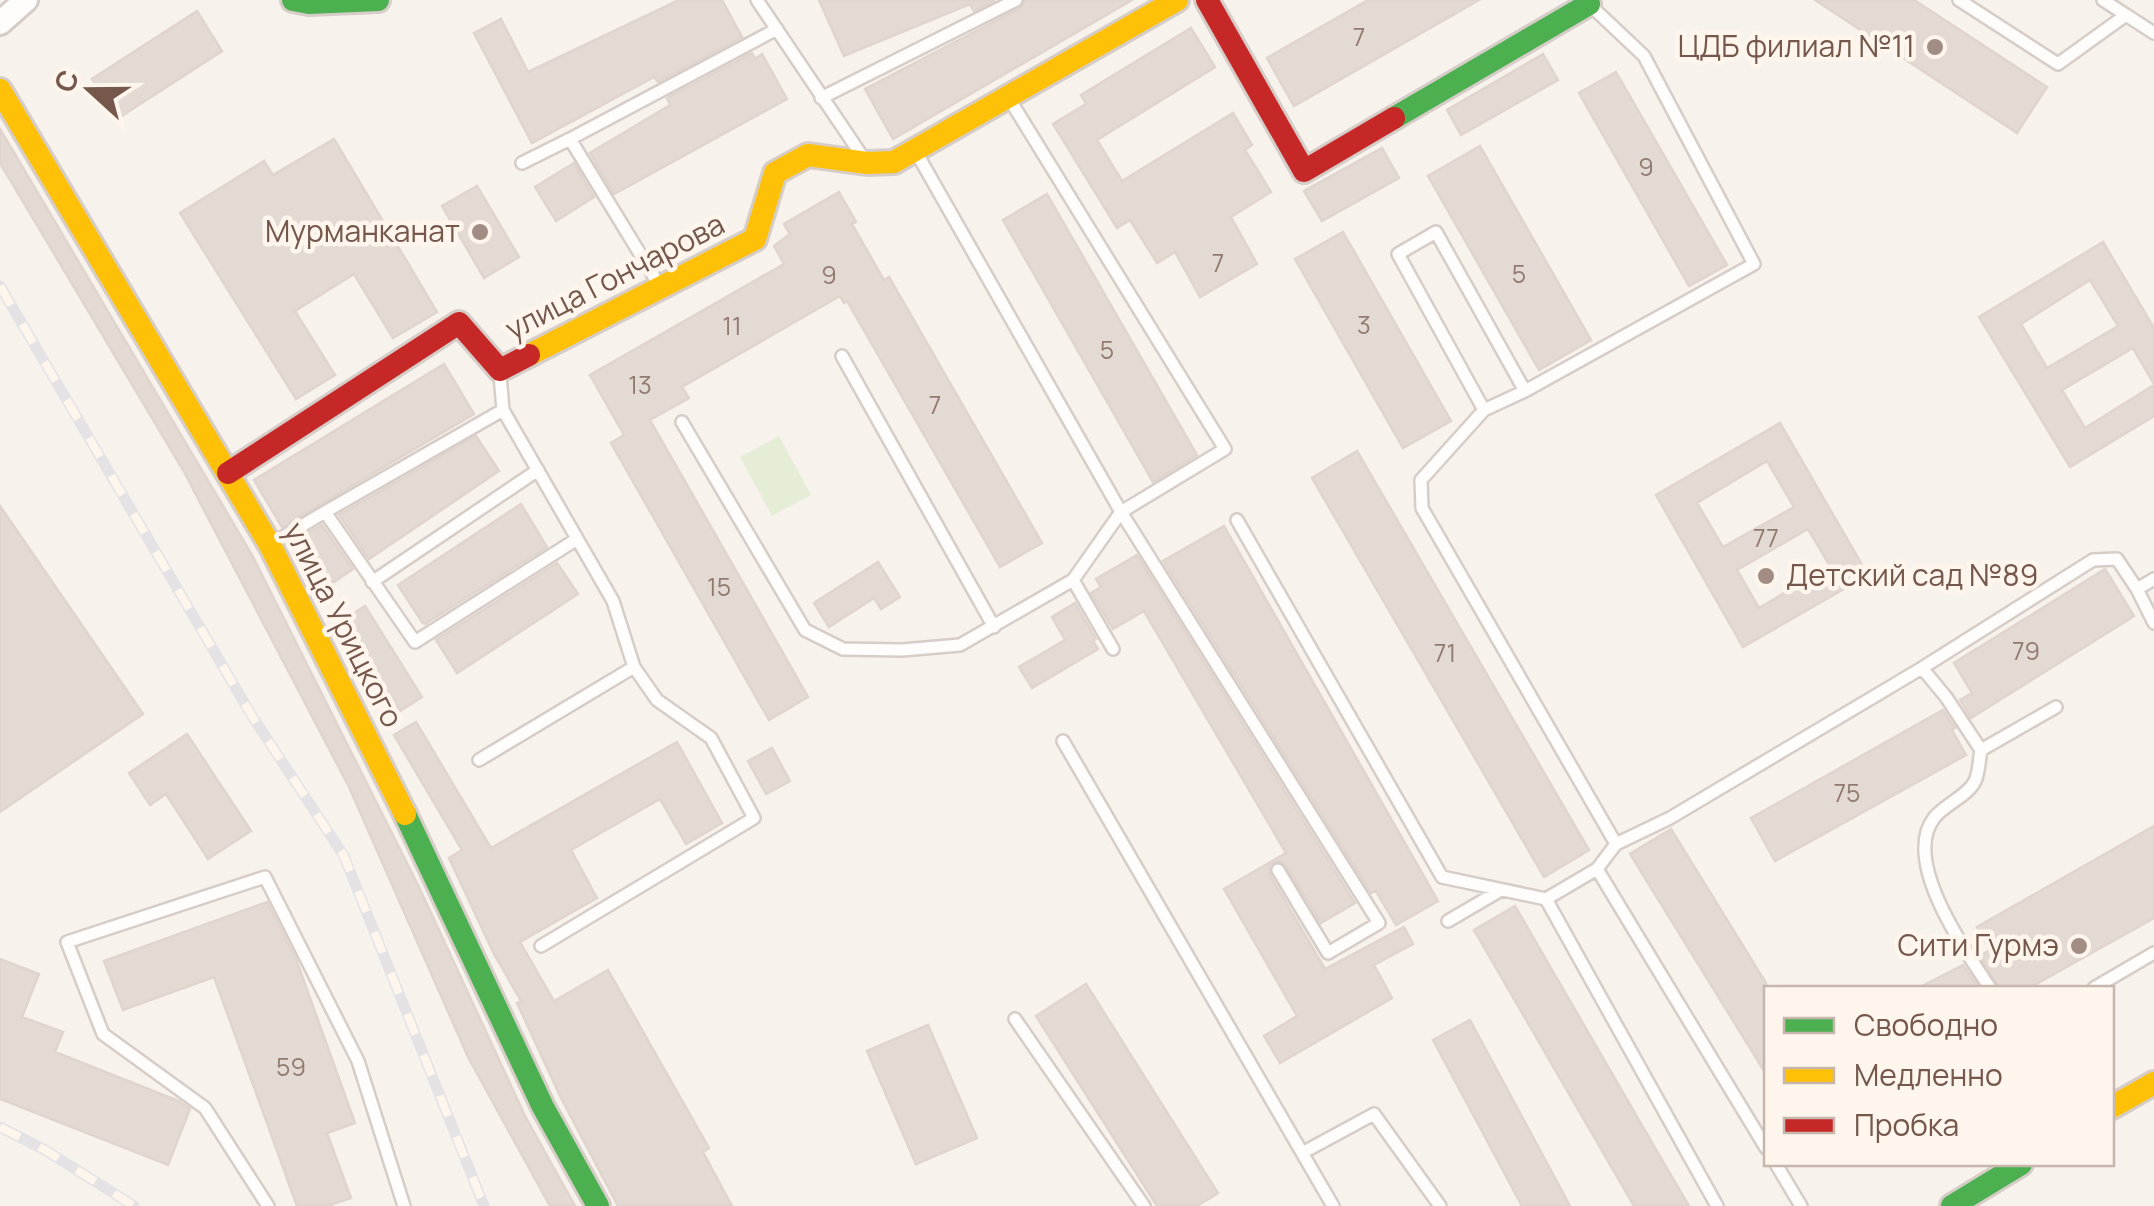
<svg xmlns="http://www.w3.org/2000/svg" width="2154" height="1206" font-family="Manrope,sans-serif">
  <style>
    .green { fill: #e5edd7 }
    .building { fill: #e3dad3; stroke: #e0d5ce; stroke-width: 2.5; fill-rule: evenodd }
    .lines { fill: none; stroke-linecap: round; stroke-linejoin: round }
    .lane-casing { stroke: #d6cdc8; stroke-width: 16 }
    .street-casing { stroke: #d6cdc8; stroke-width: 28 }
    .fast-casing { stroke: #d6cdc8; stroke-width: 28 }
    .slow-casing { stroke: #d6cdc8; stroke-width: 28 }
    .jam-casing { stroke: #d6cdc8; stroke-width: 28 }
    .lane { stroke: #fefdfc; stroke-width: 11 }
    .street { stroke: #fefdfc; stroke-width: 22 }
    .fast { stroke: #4caf50; stroke-width: 22 }
    .slow { stroke: #ffc107; stroke-width: 22 }
    .jam { stroke: #c62828; stroke-width: 22 }
    .rail-casing { stroke: #e4e2e5; stroke-width: 11 }
    .rail { stroke: #fef6ed; stroke-width: 8; stroke-dasharray: 22; stroke-linecap: butt }
    .poi-dot { fill: #a28d84; stroke: #fef6ed; stroke-width: 4 }
    .labels { text-anchor: middle; stroke-width: 9; stroke-linejoin: round; paint-order: stroke }
    .number-label { font-size: 25px; fill: #927a70 }
    .poi-label { font-size: 30px; fill: #75574c; stroke: #fef6ed; text-anchor: end }
    .street-label { font-size: 30px; fill: #75574c; stroke: #fef6ed }
  </style>
  <rect width="100%" height="100%" fill="#f7f2ec"/>
  <path class="green" d="M779 436 811 495 772 516 740 457Z"/>
  <path class="building" d="M679 0H722L742 37 658 82 654 77 532 143 474 33 501 19 528 72Z
    M819 0H995L974 11 970 4 844 56Z
    M1025 0H1132L893 139 865 89 1020 8Z
    M1368 0H1479L1294 106 1267 58Z
    M1815 0H1914L2047 87 2017 133Z
    M197 11 222 51 117 119 92 79Z
    M1191 28 1215 67 1097 140 1122 181 1233 113 1252 145 1245 150 1271 192 1231 217 1257 264 1200 297 1175 252 1157 263 1130 220 1117 228 1053 124 1086 104 1081 95Z
    M752 53 755 59 762 54 787 99 614 194 590 153 670 105 667 98Z
    M1543 54 1558 80 1461 135 1447 110Z
    M1616 72 1727 265 1689 286 1579 93Z
    M0 129 252 555 419 887 525 1116 575 1206H550L468 1057 349 787 183 470 0 163Z
    M334 139 437 312 393 338 354 274 295 311 335 375 296 399 180 213 264 161 273 175Z
    M1480 146 1591 340 1539 370 1428 176Z
    M1382 148 1399 178 1322 221 1304 191Z
    M574 163 594 197 556 221 535 187Z
    M477 186 519 257 484 278 442 206Z
    M839 192 856 222 852 224 884 280 889 277 1042 543 1000 567 847 301 844 303 840 296 682 387 689 398 650 420 808 697 769 720 611 443 624 435 590 375 784 264 774 246 790 234 784 224Z
    M1047 194 1197 455 1153 482 1003 220Z
    M1343 232 1451 421 1403 448 1295 259Z
    M2103 242 2154 328V384L2133 348 2062 390 2085 428 2154 385V416L2070 467 1979 317ZM2090 280 2118 326 2047 368 2021 324Z
    M444 364 474 414 282 527 254 480Z
    M1780 423 1868 575 1743 647 1656 495ZM1767 461 1794 507 1723 547 1697 503ZM1808 529 1830 566 1759 608 1737 570Z
    M476 436 499 471 369 559 339 515Z
    M1357 451 1589 850 1544 877 1312 478Z
    M521 504 547 547 425 624 422 622 398 585Z
    M0 506 143 714 0 812Z
    M322 525 353 569 324 589 294 541Z
    M1224 526 1438 901 1396 925 1376 891 1371 893 1163 561Z
    M1137 555 1355 903 1321 923 1285 864 1277 861 1269 866 1270 875 1325 969 1404 927 1413 944 1374 965 1392 998 1280 1063 1264 1036 1297 1016 1224 889 1286 853 1144 611 1113 629 1091 593 1101 587 1096 579Z
    M878 562 900 597 881 609 874 598 829 627 814 603Z
    M557 563 578 594 457 673 436 640Z
    M2105 569 2134 616 1971 718 1960 700 1972 693 1954 663Z
    M1075 603 1096 639 1093 641 1098 649 1032 688 1019 667 1065 640 1052 617Z
    M365 606 422 697 400 711 343 620Z
    M1943 710 1955 728 1952 730 1966 755 1775 861 1751 818Z
    M416 722 491 848 677 742 722 823 686 844 660 799 571 850 597 898 520 942 554 1001 608 970 709 1148 703 1152 732 1206H618L561 1098 517 1003 521 1001 494 954 449 858 462 850 394 735Z
    M187 734 251 831 208 859 166 794 150 805 129 773Z
    M772 748 790 781 766 794 748 761Z
    M2154 826V918L2029 988H1999L1980 956 1990 950 1977 927Z
    M1671 829 1766 983V1074L1630 854Z
    M267 902 296 959 355 1123 327 1133 351 1198 327 1206H297L214 977 123 1010 104 961Z
    M1515 906 1662 1160 1689 1206H1634L1474 930Z
    M0 959 39 974 22 1017 63 1032 55 1052 179 1101 190 1109 168 1165 0 1099Z
    M1963 965 1979 988H1918Z
    M1086 984 1218 1193 1197 1206H1157L1036 1016Z
    M1470 1020 1570 1206H1522L1433 1040Z
    M928 1025 977 1138 916 1164 867 1051Z"/>
  <g class="lines">
    <defs>
      <path id="lane" d="M757 0 862 156
        M1959 0 2058 64 2126 15 2103 0
        M1590 5 1644 56 1754 264 1525 391 1484 410 1421 480 1422 508 1616 844
        M2126 15 2154 33
        M821 98 1016 0
        M916 152 1121 512 1379 923 1328 953 1278 870
        M522 163 570 139
        M659 285 570 139 777 29
        M842 356 994 627
        M503 410 325 512 415 642 577 539
        M1484 410 1398 254 1436 232 1525 391
        M682 422 805 630 843 649 902 650 960 645 1073 580 1121 512 1225 449 1010 100
        M1237 520 1442 877 1546 899
        M273 543 325 512
        M1073 580 1113 649
        M372 582 538 470
        M2137 589 2154 623
        M1922 668 1946 697 1981 750C1979 760 1979 773 1975 781 1968 796 1945 804 1934 818 1901 861 1966 952 1990 988
        M1063 741 1333 1206
        M1981 750 2056 707
        M479 760 634 667 613 601 503 410 500 375
        M1597 869 1616 844 1670 818 1922 668 2093 560 2117 559 2137 589 2154 579
        M1448 921 1501 890
        M541 946 754 818 711 738 657 700 634 667
        M2094 988 2154 953
        M1015 1019 1144 1206
        M1302 1153 1374 1114 1440 1206
        M1776 1164 1801 1206
        M268 1206 205 1108 103 1034 67 942 265 877 358 1061 404 1206
        M1717 1206 1546 899 1597 869 1766 1148"/>
      <path id="street" d="M0 23 26 0"/>
      <path id="fast" d="M293 0 309 3 378 0
        M1394 118 1589 4
        M405 814 543 1107 598 1206
        M1952 1206 2021 1164"/>
      <path id="slow" d="M0 90 270 545 405 814
        M529 355 755 239 775 173 808 155 867 163 894 162 1177 0
        M2112 1107 2154 1083"/>
      <path id="jam" d="M1207 0 1304 171 1394 118
        M228 473 459 323 500 370 529 355"/>
    </defs>
    <use href="#lane" class="lane-casing"/>
    <use href="#street" class="street-casing"/>
    <use href="#fast" class="fast-casing"/>
    <use href="#slow" class="slow-casing"/>
    <use href="#jam" class="jam-casing"/>
    <use href="#lane" class="lane"/>
    <use href="#street" class="street"/>
    <use href="#fast" class="fast"/>
    <use href="#slow" class="slow"/>
    <use href="#jam" class="jam"/>
    <defs>
      <path id="rail" d="M0 286 252 716 344 856 484 1206
        M0 1127 45 1150 134 1206"/>
    </defs>
    <use href="#rail" class="rail-casing"/>
    <use href="#rail" class="rail"/>
  </g>
  <g class="poi-dot">
    <circle cx="1935" cy="47" r="10"/>
    <circle cx="480" cy="232" r="10"/>
    <circle cx="1766" cy="576" r="10"/>
    <circle cx="2079" cy="946" r="10"/>
  </g>
  <g class="labels">
    <g class="number-label">
      <text x="1359" y="46">7</text>
      <text x="1646" y="176">9</text>
      <text x="1218" y="272">7</text>
      <text x="1519" y="283">5</text>
      <text x="829" y="284">9</text>
      <text x="1364" y="334">3</text>
      <text x="732" y="335">11</text>
      <text x="1107" y="359">5</text>
      <text x="640" y="394">13</text>
      <text x="935" y="414">7</text>
      <text x="1766" y="547">77</text>
      <text x="719" y="596">15</text>
      <text x="2026" y="660">79</text>
      <text x="1445" y="662">71</text>
      <text x="1847" y="802">75</text>
      <text x="291" y="1076">59</text>
    </g>
    <g class="poi-label">
      <text x="1915" y="57">ЦДБ филиал №11</text>
      <text x="460" y="242">Мурманканат</text>
      <text x="1786" y="586" text-anchor="start">Детский сад №89</text>
      <text x="2059" y="956">Сити Гурмэ</text>
    </g>
    <g class="street-label">
      <text transform="translate(615 277) rotate(-27)" y="10">улица Гончарова</text>
      <text transform="translate(343 625) rotate(63)" y="10">улица Урицкого</text>
    </g>
  </g>
  <rect x="1764" y="986" width="350" height="180" fill="#fef6ed" stroke="#c7b6ad" stroke-width="2.5"/>
  <rect x="1784" y="1018" width="50" height="15" fill="#4caf50" stroke="#c7b6ad" stroke-width="2.5"/>
  <text x="1854" y="1036" font-size="30" fill="#75574c">Свободно</text>
  <rect x="1784" y="1068" width="50" height="15" fill="#ffc107" stroke="#c7b6ad" stroke-width="2.5"/>
  <text x="1854" y="1086" font-size="30" fill="#75574c">Медленно</text>
  <rect x="1784" y="1118" width="50" height="15" fill="#c62828" stroke="#c7b6ad" stroke-width="2.5"/>
  <text x="1854" y="1136" font-size="30" fill="#75574c">Пробка</text>
  <g transform="translate(90 90) rotate(291)" stroke="#fef6ed" stroke-width="8" paint-order="stroke">
  <path d="M0-8L18 38L0 25L-18 38Z" fill="#75574c"/>
  <text y="-15" font-size="28" font-weight="bold" text-anchor="middle" fill="#75574c">С</text>
  </g>
</svg>
